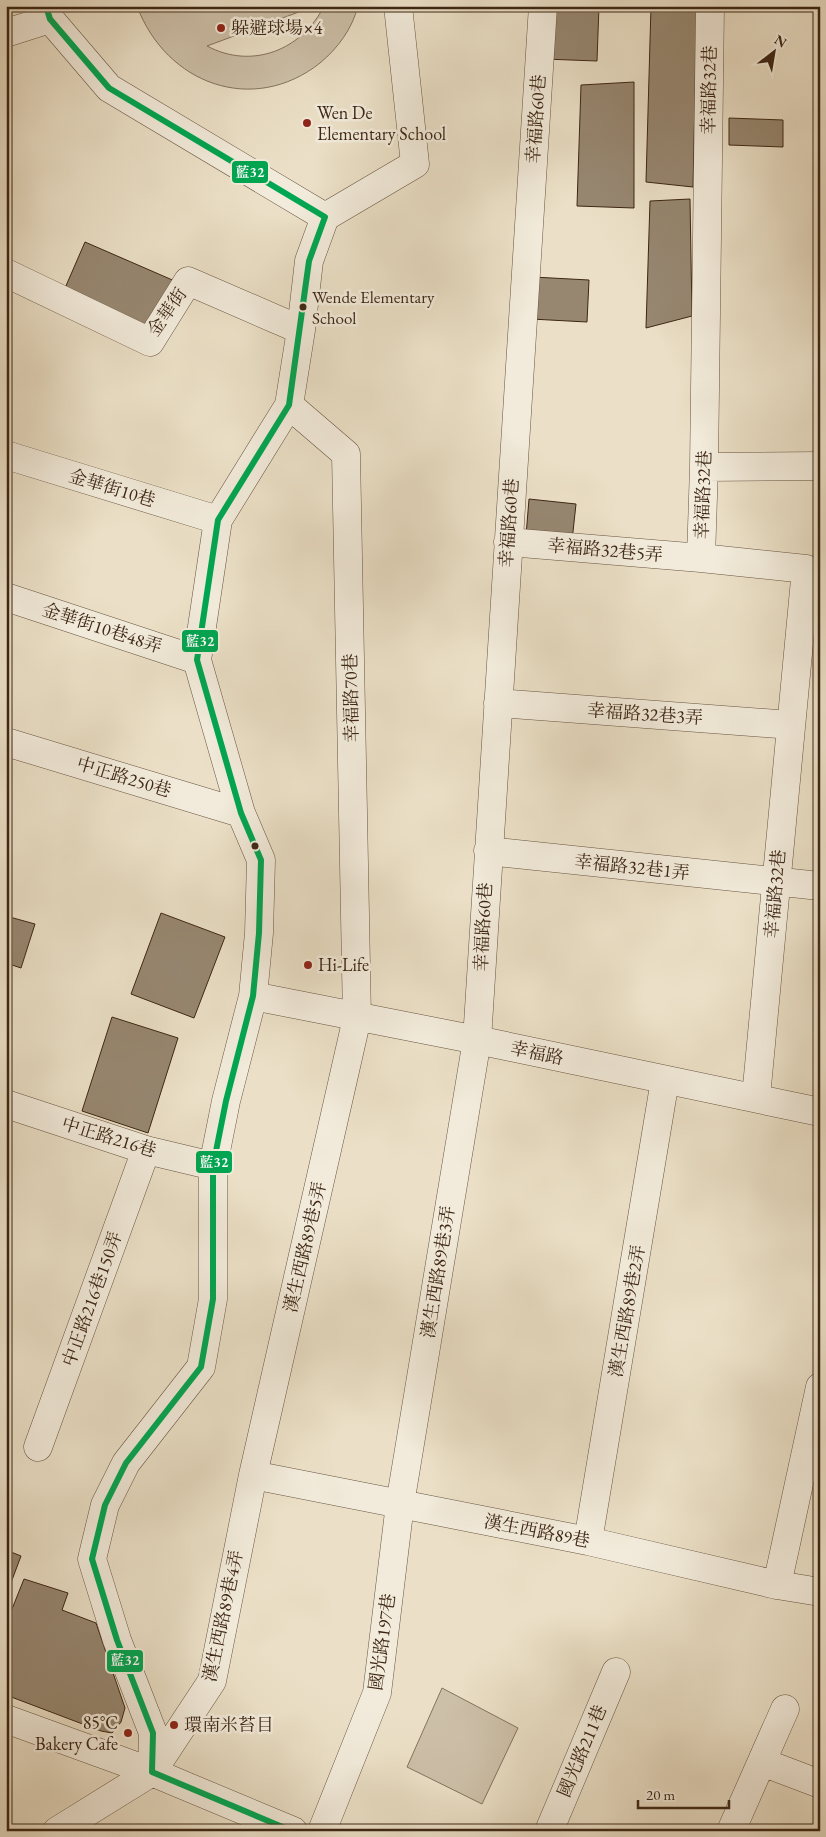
<svg xmlns="http://www.w3.org/2000/svg" width="826" height="1837" font-family="'EB Garamond','Noto Serif TC',serif">
  <style>
    .green { fill: #cdc0a9; stroke: #85735e }
    .building { fill: #978771; stroke: #3d2614 }
    .lines { fill: none; stroke-linecap: round; stroke-linejoin: round }
    .minor-casing { stroke: #685441; stroke-width: 29 }
    .minor { stroke: #f2ebdb; stroke-width: 28 }
    .bus-1-casing { stroke: #f2ebdb; stroke-width: 10 }
    .bus-1 { stroke: #00a651; stroke-width: 6 }
    .poi-dot { fill: #8f2418; stroke: #f2ebdb; stroke-width: 2 }
    .bus-dot { fill: #3d2614; stroke: #f2ebdb; stroke-width: 2 }
    .labels { text-anchor: middle; stroke-width: 5; stroke-linejoin: round; paint-order: stroke }
    .bus-label { font-size: 17px; fill: #3d2614; stroke: #f2ebdb; text-anchor: start }
    .poi-label { font-size: 18px; fill: #3d2614; stroke: #f2ebdb; text-anchor: start }
    .street-label { font-size: 18px; fill: #3d2614; stroke: #f2ebdb }
    .line-badge { stroke: #f2ebdb; stroke-width: 2 }
    .badge-label { font-size: 14px; text-anchor: middle; font-weight: bold; fill: #fff }
  </style>
  <rect width="100%" height="100%" fill="#ebe0c7"/>
  <filter id="stains"><feTurbulence type="fractalNoise" baseFrequency=".004" numOctaves="4"/><feColorMatrix values="0 0 0 0 .2 0 0 0 0 .09 0 0 0 0 .02 0 0 0 .5 -.17"/></filter>
  <radialGradient id="worn" r=".72"><stop offset=".6" stop-color="#630" stop-opacity="0"/><stop offset="1" stop-color="#630" stop-opacity=".3"/></radialGradient>
  <path class="green" d="M137 6H315L207 46C252 70 302 50 324 6H358C352 29 338 48 320 63 253 116 166 84 137 6Z
    M442 1688 518 1728 482 1804 407 1767Z"/>
  <path class="building" d="M546 6H599L597 61 544 59Z
    M651 6H697L693 187 646 182Z
    M634 82V208L577 206 581 85Z
    M729 118 783 120V147L729 145Z
    M690 199 692 316 646 328 650 201Z
    M85 242 177 282 155 335 62 295Z
    M533 277 589 280 587 322 531 319Z
    M529 499 576 504 572 541 526 536Z
    M161 913 225 937 194 1018 131 994Z
    M6 916 35 924 21 968 6 963Z
    M112 1017 178 1038 148 1133 82 1111Z
    M6 1550 21 1556 6 1596Z
    M24 1579 68 1593 62 1610 96 1623 125 1708 121 1722 112 1733 101 1731 6 1695V1624Z"/>
  <g class="lines">
    <defs>
      <path id="minor" d="M46 6 50 19 109 88 325 217
        M710 6 704 467 701 558 806 569 756 1097
        M6 33 50 19
        M325 217 415 164 398 6
        M6 273 150 342 188 281 301 330
        M6 455 218 520
        M704 467 820 466
        M508 542 701 558
        M6 597 197 660
        M498 703 791 725
        M6 742 241 813
        M488 851 820 886
        M253 996 477 1040 820 1112
        M6 1104 146 1150 213 1166
        M38 1447 146 1150
        M253 1475 588 1541 777 1585 820 1592
        M588 1541 665 1080
        M777 1585 820 1387
        M6 1719 152 1772 293 1831
        M762 1762 820 1784
        M152 1772 153 1733 117 1640 92 1559 105 1505 126 1463 201 1367 213 1299V1166L226 1101 253 996 259 933 261 860 241 813 197 660 218 520 289 405 301 330 309 261 325 217
        M57 1831 152 1772 212 1681 253 1475 357 1018 346 454 289 405
        M322 1831 377 1693 400 1504 477 1040 543 6
        M549 1831 616 1672
        M731 1831 785 1709"/>
    </defs>
    <use href="#minor" class="minor-casing"/>
    <use href="#minor" class="minor"/>
    <defs>
      <path id="bus-1" d="M46 6 50 19 109 88 325 217 309 261 289 405 218 520 197 660 241 813 261 860 259 933 253 996 226 1101 213 1166V1299L201 1367 126 1463 105 1505 92 1559 117 1640 153 1733 152 1772 292 1831"/>
    </defs>
    <use href="#bus-1" class="bus-1-casing"/>
    <use href="#bus-1" class="bus-1"/>
  </g>
  <g class="poi-dot">
    <circle cx="221" cy="28" r="5"/>
    <circle cx="307" cy="123" r="5"/>
    <circle cx="308" cy="965" r="5"/>
    <circle cx="174" cy="1725" r="5"/>
    <circle cx="128" cy="1733" r="5"/>
  </g>
  <g class="bus-dot">
    <circle cx="303" cy="307" r="4.5"/>
    <circle cx="255" cy="846" r="4.5"/>
  </g>
  <g class="labels">
    <g class="bus-label">
      <text x="312" y="303">Wende Elementary<tspan x="312" dy="21">School</tspan></text>
    </g>
    <g class="poi-label">
      <text x="231" y="34">躲避球場×4</text>
      <text x="317" y="119">Wen De<tspan x="317" dy="21">Elementary School</tspan></text>
      <text x="318" y="971">Hi-Life</text>
      <text x="118" y="1729" text-anchor="end">85°C<tspan x="118" dy="21">Bakery Cafe</tspan></text>
      <text x="184" y="1731">環南米苔目</text>
    </g>
    <g class="street-label">
      <text transform="translate(709 90) rotate(-89)" y="6">幸福路32巷</text>
      <text transform="translate(536 119) rotate(-86)" y="6">幸福路60巷</text>
      <text transform="translate(167 312) rotate(-55)" y="6">金華街</text>
      <text transform="translate(112 488) rotate(17)" y="6">金華街10巷</text>
      <text transform="translate(703 495) rotate(-88)" y="6">幸福路32巷</text>
      <text transform="translate(509 523) rotate(-86)" y="6">幸福路60巷</text>
      <text transform="translate(605 550) rotate(5)" y="6">幸福路32巷5弄</text>
      <text transform="translate(102 628) rotate(18)" y="6">金華街10巷48弄</text>
      <text transform="translate(351 698) rotate(-91)" y="6">幸福路70巷</text>
      <text transform="translate(645 714) rotate(4)" y="6">幸福路32巷3弄</text>
      <text transform="translate(124 777) rotate(17)" y="6">中正路250巷</text>
      <text transform="translate(632 867) rotate(6)" y="6">幸福路32巷1弄</text>
      <text transform="translate(775 894) rotate(-85)" y="6">幸福路32巷</text>
      <text transform="translate(483 927) rotate(-87)" y="6">幸福路60巷</text>
      <text transform="translate(537 1053) rotate(12)" y="6">幸福路</text>
      <text transform="translate(109 1137) rotate(17)" y="6">中正路216巷</text>
      <text transform="translate(305 1247) rotate(-77)" y="6">漢生西路89巷5弄</text>
      <text transform="translate(438 1272) rotate(-81)" y="6">漢生西路89巷3弄</text>
      <text transform="translate(92 1299) rotate(-70)" y="6">中正路216巷150弄</text>
      <text transform="translate(627 1311) rotate(-80)" y="6">漢生西路89巷2弄</text>
      <text transform="translate(537 1531) rotate(11)" y="6">漢生西路89巷</text>
      <text transform="translate(223 1616) rotate(-78)" y="6">漢生西路89巷4弄</text>
      <text transform="translate(382 1642) rotate(-82)" y="6">國光路197巷</text>
      <text transform="translate(582 1751) rotate(-67)" y="6">國光路211巷</text>
    </g>
  </g>
  <g class="line-badge">
    <rect x="231" y="160" width="38" height="24" rx="5" fill="#00a651"/>
    <rect x="181" y="629" width="38" height="24" rx="5" fill="#00a651"/>
    <rect x="195" y="1150" width="38" height="24" rx="5" fill="#00a651"/>
    <rect x="106" y="1649" width="38" height="24" rx="5" fill="#00a651"/>
  </g>
  <g class="badge-label">
    <text x="250" y="177">藍32</text>
    <text x="200" y="646">藍32</text>
    <text x="214" y="1167">藍32</text>
    <text x="125" y="1665">藍32</text>
  </g>
  <rect width="826" height="1837" fill="none" stroke="#ebe0c7" stroke-width="25"/>
  <rect x="8" y="8" width="811" height="1822" fill="none" stroke="#3d2614" stroke-width="2.5"/>
  <rect x="12" y="12" width="801" height="1812" fill="none" stroke="#3d2614"/>
  <g transform="translate(774 52) rotate(31)" stroke="#f2ebdb" stroke-width="4" paint-order="stroke">
  <path d="M0-4L9 19L0 12L-9 19Z" fill="#3d2614"/>
  <text y="-8" font-size="14" font-weight="bold" text-anchor="middle" fill="#3d2614">N</text>
  </g>
  <path d="M638 1800v8h91v-8" fill="none" stroke="#3d2614" stroke-width="2.5"/>
  <text x="646" y="1800" font-size="15" fill="#3d2614" stroke="#f2ebdb" stroke-width="4" paint-order="stroke">20 m</text>
  <rect width="100%" height="100%" filter="url(#stains)"/>
  <rect width="100%" height="100%" fill="url(#worn)"/>
</svg>
